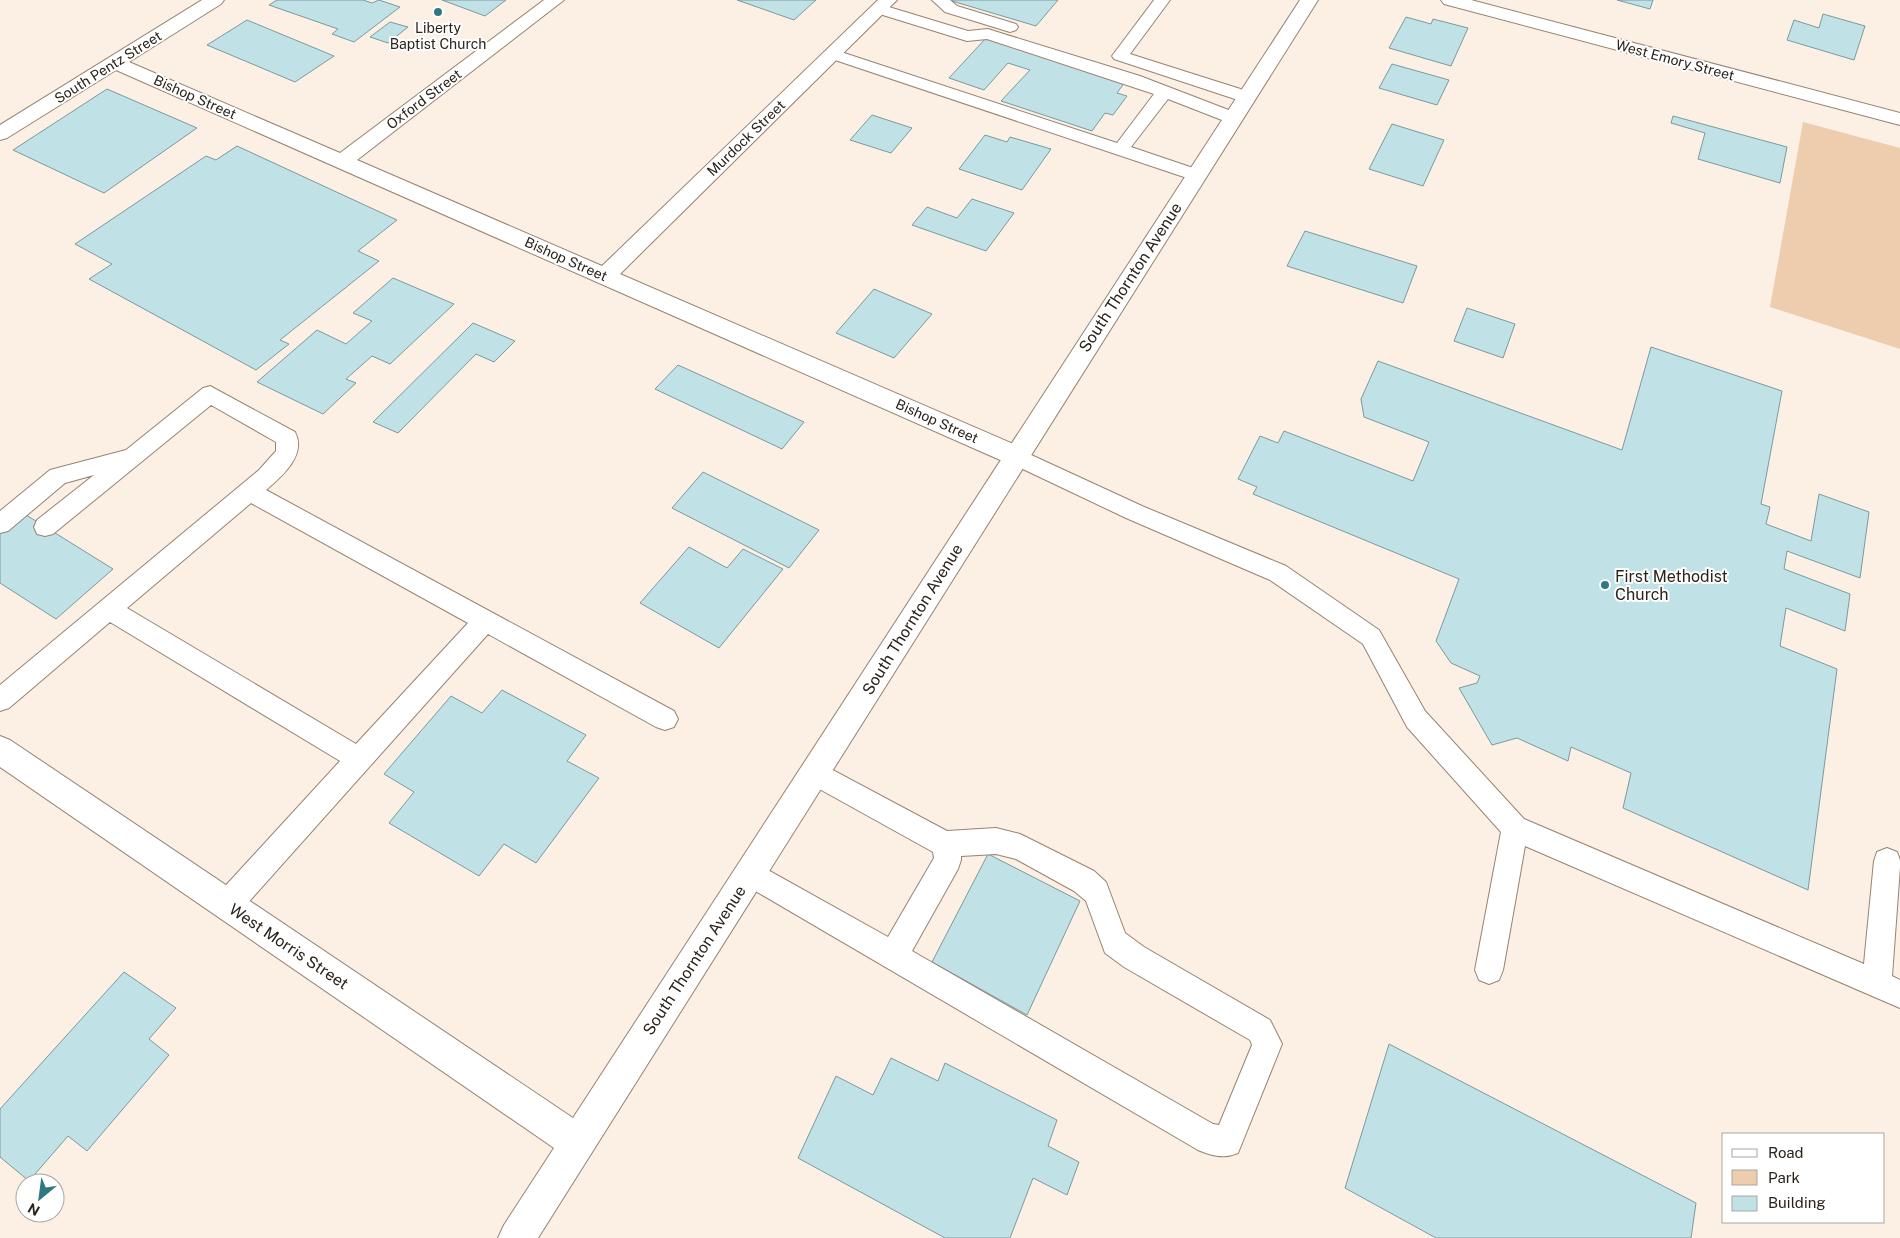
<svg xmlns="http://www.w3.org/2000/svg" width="1900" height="1238" font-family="'Public Sans',sans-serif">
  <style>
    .green { fill: #eeccae }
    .building { fill: #c0e1e6; stroke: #7b9a9f }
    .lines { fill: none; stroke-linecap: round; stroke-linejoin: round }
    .lane-casing { stroke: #978371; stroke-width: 2 }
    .street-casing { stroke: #978371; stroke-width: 2 }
    .secondary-casing { stroke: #978371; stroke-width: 2 }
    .lane { fill: #fff; fill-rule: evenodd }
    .street { fill: #fff; fill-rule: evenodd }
    .secondary { fill: #fff; fill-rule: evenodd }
    .poi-dot { fill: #317982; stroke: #fff; stroke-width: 2 }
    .labels { text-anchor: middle; stroke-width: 4; stroke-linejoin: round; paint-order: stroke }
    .far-poi-label { font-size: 14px; fill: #2a221b; stroke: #fff }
    .far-street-label { font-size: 14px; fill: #2a221b; stroke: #fff }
    .street-label { font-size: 16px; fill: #2a221b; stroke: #fff }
    .poi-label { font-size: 16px; fill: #2a221b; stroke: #fff; text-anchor: start }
  </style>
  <rect width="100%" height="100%" fill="#fcefe3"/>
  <path class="green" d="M1803 122 1900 148V349L1770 307Z"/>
  <path class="building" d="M277 0H363L372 3 379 0 400 7 354 42 332 34 338 29 269 5Z
    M442 0H506L485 16Z
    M737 0H816L794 20Z
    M953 0H1058L1036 26 952 1Z
    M1617 0H1653L1650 9Z
    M1823 14 1865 26 1854 60 1787 40 1794 20 1819 28Z
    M1406 17 1431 24 1433 19 1468 28 1451 66 1389 48Z
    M247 20 334 56 295 82 207 45Z
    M390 22 408 27 388 43 370 37Z
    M986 38 1125 82 1117 93 1127 96 1113 115 1105 113 1092 131 1001 101 1030 70 1008 63 984 90 949 78Z
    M1392 64 1449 80 1437 105 1379 88Z
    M107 89 197 128 104 193 13 150Z
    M872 115 912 128 891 153 850 140Z
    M1673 116 1787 147 1780 183 1698 159 1705 133 1671 123Z
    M1392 124 1444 140 1423 186 1369 169Z
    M985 135 1007 142 1010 137 1051 149 1022 190 959 169Z
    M237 146 397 220 358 251 379 261 280 340 289 344 256 370 89 279 112 264 75 244 206 156 216 160Z
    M972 199 1014 213 986 251 912 225 927 207 957 218Z
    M1305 231 1417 266 1403 303 1287 266Z
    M393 278 454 304 390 364 372 356 346 379 356 383 323 414 257 382 317 330 346 344 372 321 353 313Z
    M874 289 932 314 894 358 836 333Z
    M1467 308 1515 324 1503 358 1454 341Z
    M473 323 515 341 494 362 476 354 398 433 373 422Z
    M1651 347 1782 391 1761 504 1770 507 1766 524 1811 541 1819 494 1869 512 1860 578 1787 551 1784 569 1850 594 1845 631 1786 608 1780 646 1837 669 1808 890 1623 808 1631 773 1571 747 1568 761 1517 738 1492 745 1459 688 1477 683 1480 676 1451 663 1436 641 1459 579 1253 494 1257 487 1238 479 1260 436 1278 443 1284 431 1413 481 1429 442 1364 417 1361 399 1378 361 1622 450Z
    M678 365 804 422 782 449 655 389Z
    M703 472 819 530 789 568 672 508Z
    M23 513 113 569 56 619 0 583V531Z
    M689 547 727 568 743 549 783 569 719 648 640 603Z
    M502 690 586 735 567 761 599 778 536 863 504 844 479 876 389 823 414 792 384 774 451 696 482 713Z
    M988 854 1080 901 1027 1015 932 962Z
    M124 972 176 1008 149 1039 169 1055 87 1151 68 1136 29 1181 0 1157V1109Z
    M1389 1044 1696 1203 1691 1238H1436L1345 1188Z
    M891 1058 938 1081 945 1063 1057 1120 1048 1146 1079 1162 1067 1195 1033 1178 1010 1238H945L798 1158 836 1076 873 1095Z"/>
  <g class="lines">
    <defs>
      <path id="lane" d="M932 0H950L957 6 1016 24 1018 27 1016 30 1010 32 945 12Z
        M1154 0H1170L1130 54 1253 93 1255 97 1253 101 1247 102 1241 101 1114 59 1112 56Z
        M879 4 968 31 988 29 994 31 1140 76 1239 114 1242 118 1239 122 1233 123 1227 122 1168 99 1131 147 1202 171 1205 175 1202 179 1196 181 826 57 824 54 826 51H838L1117 143 1154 94 987 39 967 41 873 12 871 9 873 6Z
        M210 386 295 432C307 455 282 476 266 490L674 711 678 719 674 727 665 730 656 727 488 634 237 915 227 919 217 915 213 905 217 895 340 761 110 622 9 708 0 711V685L259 470 276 451V442L211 405 53 534 45 536 37 534 34 527 37 520 94 475 65 483 8 531 0 533V511L50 470 126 450 203 388ZM251 503 468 623 356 744 127 608Z
        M1016 448 1142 506 1286 566 1379 630 1425 711 1524 819 1864 964 1874 861 1877 852 1887 848 1897 852 1900 860V867L1892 976 1900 980V1008L1525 846 1503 970 1499 980 1489 984 1479 980 1475 970 1501 832 1407 727 1363 644 1270 580 1126 518 1008 462 1005 456 1008 450Z
        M814 760 947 831 996 828 1020 834 1094 871 1106 882 1125 933 1144 947 1270 1020 1282 1044 1238 1153C1224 1159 1212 1156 1198 1150L740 882 736 873 740 864 750 860 888 937 934 858 933 852 805 781 801 772 805 763ZM996 854 1016 859 1074 891 1086 901 1105 953 1124 967 1250 1040 1252 1045 1219 1125 1213 1124 912 951 958 869 961 860V856Z"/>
      <path id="street" d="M202 0H224L221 4 129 62 340 153 544 0H564L357 160 602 266 878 0H897L620 274 1025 449 1028 456 1025 463 1016 466 1007 463 116 70 7 138 0 140V125Z"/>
      <path id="secondary" d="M1300 0H1318L538 1238H498L504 1225 554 1148 0 767V736L10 740 573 1118Z
        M1441 0H1471L1900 113V125L1444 4Z"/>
    </defs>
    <use href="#lane" class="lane-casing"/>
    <use href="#street" class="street-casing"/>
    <use href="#secondary" class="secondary-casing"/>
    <use href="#lane" class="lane"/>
    <use href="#street" class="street"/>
    <use href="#secondary" class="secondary"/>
  </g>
  <g class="poi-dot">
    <circle cx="438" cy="12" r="5"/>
    <circle cx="1605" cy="585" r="5"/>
  </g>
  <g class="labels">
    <g class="far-poi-label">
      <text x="438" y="33">Liberty<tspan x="438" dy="16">Baptist Church</tspan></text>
    </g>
    <g class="far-street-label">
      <text transform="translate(1675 60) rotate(15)" y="5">West Emory Street</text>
      <text transform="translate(108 67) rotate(-32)" y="5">South Pentz Street</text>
      <text transform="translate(195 97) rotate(24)" y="5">Bishop Street</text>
      <text transform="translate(424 99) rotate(-37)" y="5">Oxford Street</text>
      <text transform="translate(746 138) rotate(-44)" y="5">Murdock Street</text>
      <text transform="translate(566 259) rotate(24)" y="5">Bishop Street</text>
      <text transform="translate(937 421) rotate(24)" y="5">Bishop Street</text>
    </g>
    <g class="street-label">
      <text transform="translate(1130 277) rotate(-57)" y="6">South Thornton Avenue</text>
      <text transform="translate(912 619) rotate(-58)" y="6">South Thornton Avenue</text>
      <text transform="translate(289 946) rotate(34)" y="6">West Morris Street</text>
      <text transform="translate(694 960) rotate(-57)" y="6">South Thornton Avenue</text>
    </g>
    <g class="poi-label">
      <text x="1615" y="582">First Methodist<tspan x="1615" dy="18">Church</tspan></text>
    </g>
  </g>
  <rect x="1722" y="1133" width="162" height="90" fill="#ffffff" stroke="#aaa7a4"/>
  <rect x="1732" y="1149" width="25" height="8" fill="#ffffff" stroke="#aaa7a4"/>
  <text x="1768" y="1158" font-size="15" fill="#2a221b">Road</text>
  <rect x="1732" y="1170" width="25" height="15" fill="#eeccae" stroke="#aaa7a4"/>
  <text x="1768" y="1183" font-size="15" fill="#2a221b">Park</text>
  <rect x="1732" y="1196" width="25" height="15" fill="#c0e1e6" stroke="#aaa7a4"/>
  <text x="1768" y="1208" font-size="15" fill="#2a221b">Building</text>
  <g transform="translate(40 1198) rotate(209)"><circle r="24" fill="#ffffff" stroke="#aaa7a4"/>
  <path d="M0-4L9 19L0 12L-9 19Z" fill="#317982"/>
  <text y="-8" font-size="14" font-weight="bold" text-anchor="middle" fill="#2a221b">N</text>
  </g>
</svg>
